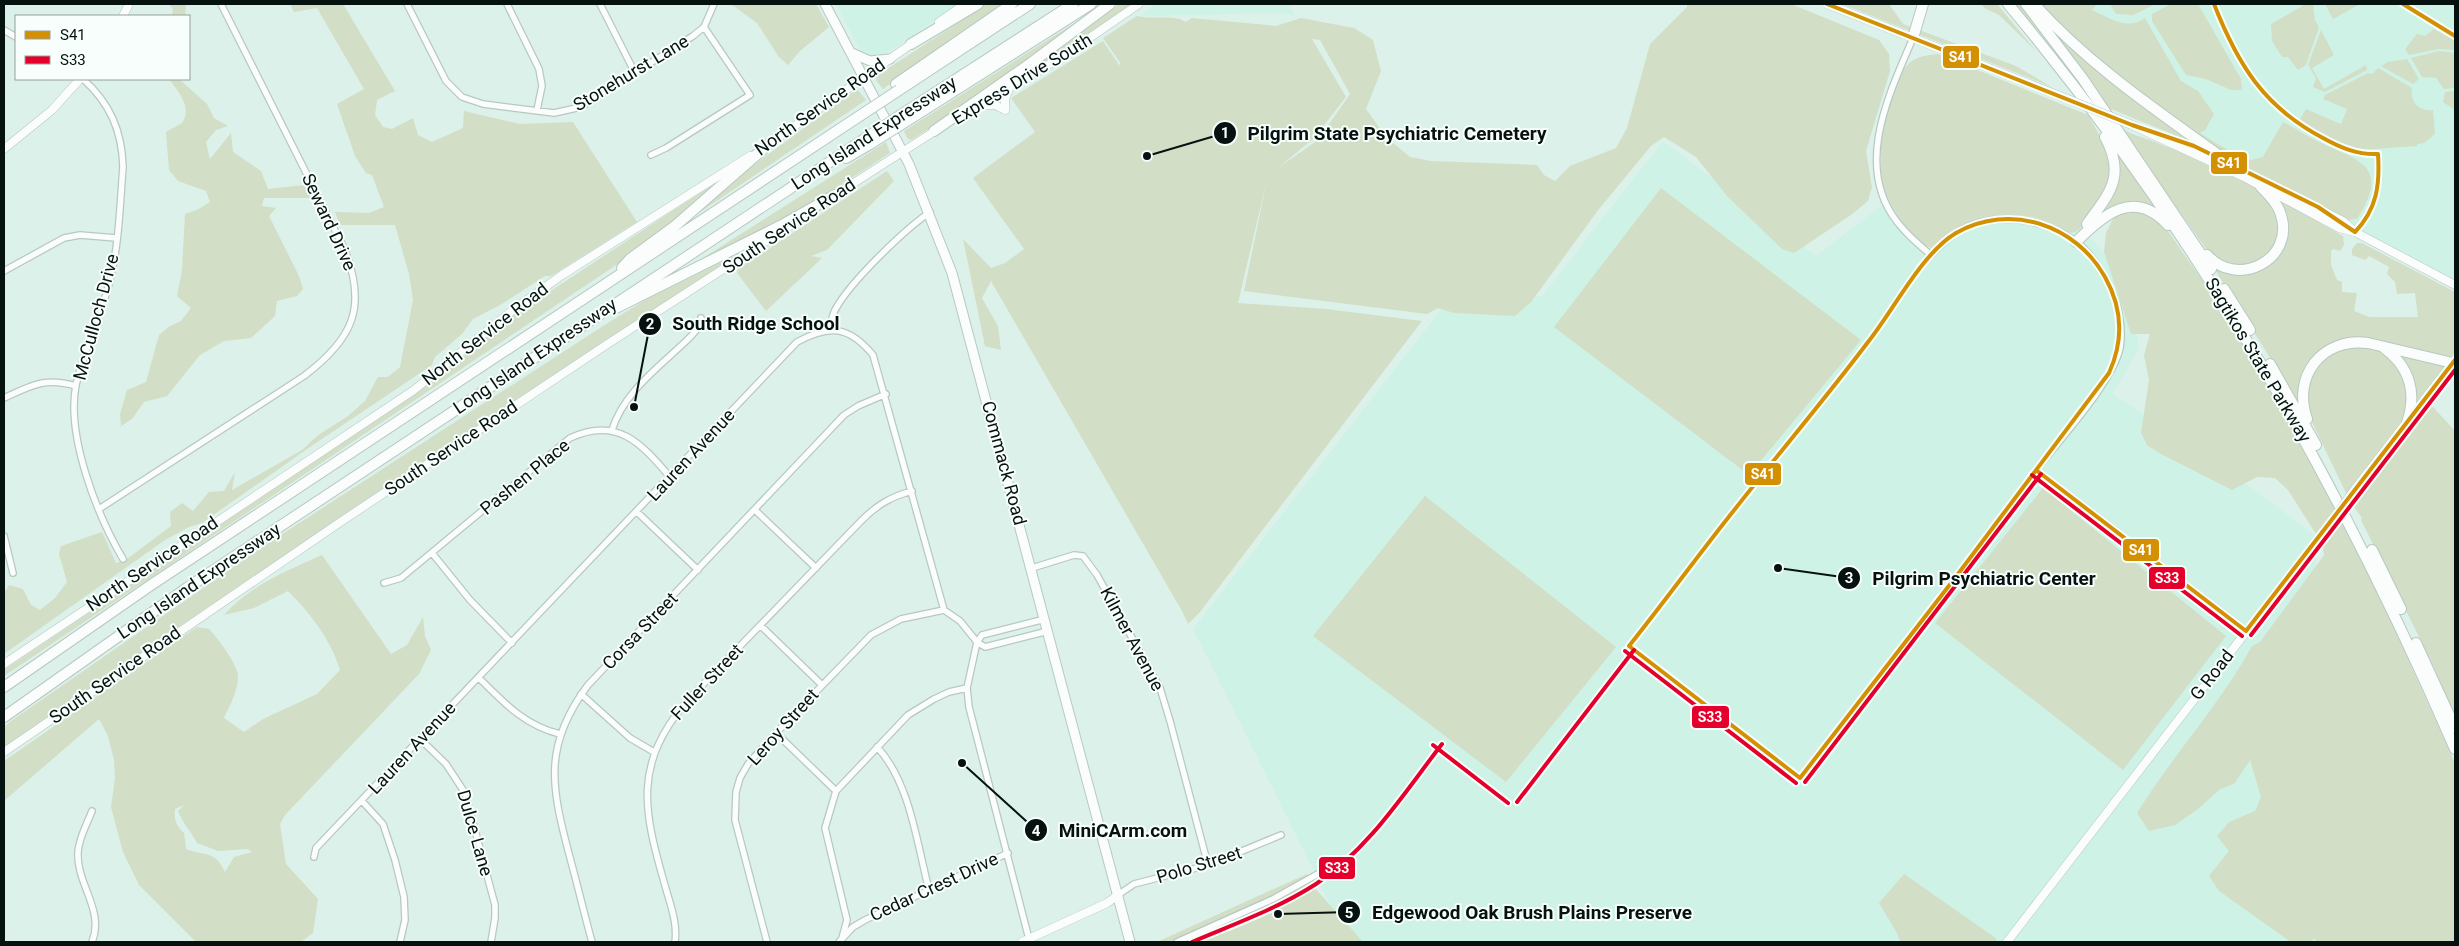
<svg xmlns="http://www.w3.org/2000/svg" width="2459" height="946" font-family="Roboto,sans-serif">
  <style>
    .built { fill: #cff2e7 }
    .green { fill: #d2dec6; fill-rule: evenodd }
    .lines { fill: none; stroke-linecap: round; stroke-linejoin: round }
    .street-casing { stroke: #b7c8c2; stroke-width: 8 }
    .secondary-casing { stroke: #b7c8c2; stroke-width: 9 }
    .primary-casing { stroke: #b7c8c2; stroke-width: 11 }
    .highway-casing { stroke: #b7c8c2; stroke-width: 12 }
    .street { stroke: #fafdfc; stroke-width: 5.5 }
    .secondary { stroke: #fafdfc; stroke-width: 8 }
    .primary { stroke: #fafdfc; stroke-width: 9 }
    .highway { stroke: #fafdfc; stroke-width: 10 }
    .secondary-bridge-casing { stroke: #b7c8c2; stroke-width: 9; stroke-linecap: butt }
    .highway-bridge-casing { stroke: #b7c8c2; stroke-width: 12; stroke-linecap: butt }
    .secondary-bridge { stroke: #fafdfc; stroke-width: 8 }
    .highway-bridge { stroke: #fafdfc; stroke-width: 10 }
    .bus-1-casing { stroke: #f7fefc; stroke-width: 8 }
    .bus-2-casing { stroke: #f7fefc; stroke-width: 8 }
    .bus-1 { stroke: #d39002; stroke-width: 4 }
    .bus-2 { stroke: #e4002b; stroke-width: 4 }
    .labels { text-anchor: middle; stroke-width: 4; stroke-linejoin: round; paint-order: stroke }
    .street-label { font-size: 18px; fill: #06120f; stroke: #f7fefc }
    .leader { fill: none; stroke: #06120f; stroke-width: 2 }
    .callout-dot { fill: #06120f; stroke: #f7fefc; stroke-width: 2 }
    .mark-label { font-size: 15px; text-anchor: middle; font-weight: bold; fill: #fff }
    .callout-label { font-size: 19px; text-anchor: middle; font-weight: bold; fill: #06120f; stroke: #f7fefc; stroke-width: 4; stroke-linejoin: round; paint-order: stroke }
    .line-badge { stroke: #f7fefc; stroke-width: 2 }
    .badge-label { font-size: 14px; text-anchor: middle; font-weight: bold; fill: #fff }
  </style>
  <rect width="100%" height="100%" fill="#dcf1ea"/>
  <path class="built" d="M836 4H959L868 66Z
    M1155 4H1289L1295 16 1282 13 1140 16Z
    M2035 4H2455V284L2272 187 2195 137Z
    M1663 141 1816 256 1886 202 2009 191 2075 222 2111 260 2132 307 2139 348 2113 394 2259 493 2318 538 2309 648 2363 942H1349L1193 629 1443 307 1542 296Z"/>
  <path class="green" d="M169 4H186L185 16H172L173 9Z
    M290 4H343L395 91 377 100 375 115 383 127 392 129 413 118 418 135 432 142 463 128 464 111 520 124 573 122 637 222 551 276H545L502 304 473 319 462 334 435 357 432 365 310 447 202 523 189 527 165 540 4 654V593L9 585 23 589 31 605 40 610 55 598 67 582 59 554 61 546 102 532 116 563 127 559 171 526 170 512 182 503 193 511 209 492 224 491 235 472 232 490 302 450 317 436 348 416 365 401 378 377H388L400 367 413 300 409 274 395 225H340L335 212 369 213 384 207 372 175 366 173 355 156 337 104 364 89 317 8 294 12Z
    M731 4H816L829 27 800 51 788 65 779 57 757 23Z
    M987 4H1004L883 89 876 80 878 75Z
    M1119 4H1132L1045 65 1033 70 1032 69Z
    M1687 4H1791L1879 40 1889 54 1890 71 1866 151 1872 187 1868 201 1851 215 1794 253 1782 249 1727 196 1696 157 1664 137 1651 146 1599 209 1531 302 1515 316 1454 313 1438 308 1427 314 1244 291 1268 175 1238 303 1326 309 1422 321 1200 612 1188 624 1182 611 991 281 982 298 998 326 1001 350 985 346 963 239 991 268 1005 263 1024 249 973 178 1035 132 1011 98 1103 41 1119 65 1121 64 1103 38 1137 16C1153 20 1173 14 1186 22L1192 18 1276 26 1301 18 1354 28 1373 40 1381 71 1366 109 1386 137 1410 157 1431 161 1537 165 1544 175 1555 181 1570 166 1616 148 1627 128 1650 44 1687 7ZM1312 39 1320 40 1350 94 1318 140 1278 168 1314 138 1346 97Z
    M1842 4H1889L1903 24 2016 66 2050 86Z
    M1981 4H1997L2037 52 1999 15 1986 9Z
    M2012 4H2022L2092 98 2088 97Z
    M2039 4H2097L2092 10C2110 18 2127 31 2145 18L2181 81 2198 91 2214 114 2205 130 2200 133 2242 159 2251 160 2263 157 2283 122C2295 128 2306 136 2317 141 2359 161 2391 165 2357 219L2348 220C2297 193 2243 168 2195 136 2139 98 2088 51 2039 4Z
    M2110 4H2156L2133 15 2116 14Z
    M2171 4H2198L2241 79 2242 90H2231L2206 79 2186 75 2152 21V14Z
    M2325 4H2360L2333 19Z
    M2304 5H2313L2315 20 2319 27 2306 65 2298 70 2288 57H2282L2272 41 2271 24Z
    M1095 10 973 101 911 140 907 138 904 131Z
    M2048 27 2197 144 2111 109C2114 115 2119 126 2125 130 2132 135 2142 137 2150 140 2179 152 2242 173 2263 194 2298 230 2274 277 2224 264 2219 263 2213 257 2209 253Z
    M2434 29 2455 41V50L2439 49 2409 55 2405 49 2417 34 2425 36Z
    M2321 30 2334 55 2312 68 2324 89 2366 65 2367 70 2325 92 2313 87 2316 78 2308 65Z
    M2439 51 2455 53V88L2444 89 2436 78 2422 77 2411 58Z
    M1938 54 2088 115 2110 153 2113 175 2106 195 2080 229 2075 232 2067 233 2028 219 2004 216 1978 220 1949 234 1932 248C1921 245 1913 236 1906 227 1897 215 1888 201 1884 187 1875 157 1885 80 1912 61 1920 56 1929 55 1938 54Z
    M2407 59 2419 79 2413 84 2381 66 2388 62Z
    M2378 68 2412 88C2409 102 2419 112 2433 110L2435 134 2424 143 2417 144V146L2360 150 2334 140 2299 121 2306 109 2341 124 2347 109 2323 99 2325 95 2368 73 2372 74Z
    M169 79H179L207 104 214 118 228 126 216 130 206 142 210 159 231 133 233 152 261 171 268 189 304 185 312 198H264L262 206 276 208 269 216 299 276 303 289 297 296 277 301 275 316 251 338 224 341 200 355 167 396 144 402 132 419 118 428 121 425 120 414 127 390 146 382 159 335 170 326 181 321 191 308 177 296 182 270 185 214 197 210 210 202 206 191 178 181 169 170 166 132 182 123C193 108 178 91 169 79Z
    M857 89 866 100 696 215 751 167Z
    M2455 91V110L2443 102 2445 92Z
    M886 142 890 153 790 218 695 263Z
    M2115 149 2164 216 2142 204 2092 223C2113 196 2122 185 2115 149Z
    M887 171 894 181 827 250 811 256 822 258 766 311 737 273 738 269Z
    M721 179V182L640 249 4 676V670L441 376 511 317Z
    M1661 188 1861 340 1749 475 1554 327Z
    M2275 198 2343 236 2344 245 2340 251 2333 249 2331 251V265L2337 280 2342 282V292L2357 293 2354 311 2369 317H2418L2415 293 2397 294 2395 282 2387 274 2389 267 2369 256 2365 260 2352 255V249L2357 243H2362L2455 292V353L2449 358 2355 340 2318 355 2299 404 2212 265C2243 279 2260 277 2281 250Z
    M2138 209 2159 218 2213 296 2262 374 2338 507 2316 534 2288 490 2275 478 2257 477 2232 490 2159 453 2147 445 2141 433 2149 380 2144 355 2150 334H2131L2104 252 2106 233 2117 211Z
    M742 252 448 445 4 748V727L11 721 267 544 603 326 645 300Z
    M2356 346 2379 350 2398 364 2407 379 2408 413 2347 495 2309 416 2305 398 2312 373 2332 353Z
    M2397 353 2448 365 2416 407Z
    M2429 405 2434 408 2455 431V716L2432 663 2361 520 2362 518 2352 504 2424 407Z
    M2043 488 2226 636 2123 770 1935 623Z
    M1425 496 1616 647 1506 782 1313 636Z
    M2343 516 2455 763V942H2317L2314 938 2311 942H2291L2219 891 2209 876 2229 851 2217 836 2229 822 2255 811 2261 797 2250 760 2235 783 2219 790 2198 809 2175 825 2149 831 2137 813C2173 755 2219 706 2252 646L2260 642 2324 555 2322 542Z
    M322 555 391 654 407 645 423 617 425 636 431 650 419 674 285 815 280 824 286 864 318 899 313 933 301 942H196L139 885 123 852 111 807 115 778 114 760 108 736 99 719 4 801V761L197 627 209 629C217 637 238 665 238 676 238 691 230 705 224 718L244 732 263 719 317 694 340 670C331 640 311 614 288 591L254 608 224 615C249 586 288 570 322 555ZM184 805 178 811C183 824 191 831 197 843L218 851 247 849 252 852 234 857 225 872C214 849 206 857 186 849L184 833C176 826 174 820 175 809Z
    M1307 874 1313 886 1363 942H1157Z
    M1904 874 1997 939 1995 942H1900L1897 933 1879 903Z"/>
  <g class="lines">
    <defs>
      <path id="street" d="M407 4 446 81 462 97 483 104 554 113 581 107 693 36 704 27 714 4
        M507 4 539 69 542 86 537 110
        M600 4 635 73
        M4 30 16 37
        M1913 38C1889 94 1853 167 1898 223 1908 236 1919 245 1931 255 1938 248 1945 240 1953 235 1988 210 2042 217 2075 241 2088 250 2098 265 2106 279 2117 299 2124 325 2120 348 2113 382 2059 440 2036 470L2246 631
        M83 79C110 103 122 131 123 167 120 205 119 244 110 280 101 316 84 350 76 385 66 436 97 515 123 559
        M651 155 666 148 750 95 704 27
        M4 271 64 238 80 235 116 238
        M829 329C831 323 832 316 835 310 850 282 903 231 930 212
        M4 398C32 385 45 377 76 386
        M612 430C622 398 648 376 672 354 683 344 694 335 702 323L701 318
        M99 509 304 376C353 339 368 307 344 248L221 4
        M756 511 816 568
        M637 512 698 570
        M4 536 13 573
        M432 553 470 600 512 643
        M1032 568 1074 555 1083 556 1097 575 1160 688 1170 721 1208 865
        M384 583 401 578 570 438C617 416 641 443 670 477
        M761 626 822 685
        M977 642 967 688 969 707 1029 939
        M977 642 982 635 1045 619
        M479 678C503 702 525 726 560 734
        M581 694 630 738 654 752
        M776 733 836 791
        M420 739 446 764 465 793 495 905V918L491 942
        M877 747C910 782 917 844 929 890
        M362 801 383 824 395 860 404 897 405 920 400 942
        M314 857 316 848 797 342C830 324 849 326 873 355L944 610 960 621 977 642 985 647 1048 631
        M1118 895 1134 884 1208 865 1281 835
        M842 938 847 920 825 828 836 791 908 715 934 699 949 692 967 688
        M92 942C105 910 76 884 78 852 79 837 87 824 92 811
        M592 942C584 913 577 883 569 854 551 786 543 745 588 685L844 415 858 406 886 394
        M675 942C678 922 669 901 664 882 643 809 634 764 686 702L861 521C877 505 890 497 912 491
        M767 942 735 820 736 792 740 778 748 764 776 733 871 635 901 619 944 610
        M839 942 853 927 865 920 1008 853
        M1177 942 1273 899 1325 870"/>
      <path id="secondary" d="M1827 4 2060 96
        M123 16 129 4
        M939 22 965 4
        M985 105H995L1005 110
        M1005 110V99L1009 89
        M959 118 1063 56 1139 4
        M2132 125 2244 177 2339 228 2355 232 2455 285
        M2172 139 2217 158
        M766 146 914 42
        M4 149 52 110 80 79
        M2227 163 2343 221 2353 230
        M832 197 938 129
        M2355 489 2455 360
        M4 664 414 390 513 310 562 275 750 156
        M4 752 336 525 606 345 802 218
        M1022 942 1107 903 1118 895
        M2007 942 2334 518"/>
      <path id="primary" d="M825 4 909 164 952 273 1130 942
        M852 53 870 61 890 59"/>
      <path id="highway" d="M2008 4C2197 230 2338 479 2455 749
        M2026 4 2083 79 2211 269
        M2034 4C2092 68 2162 114 2231 164
        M1913 38 1923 4
        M911 44 978 4
        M896 84 1012 4
        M899 90 1030 4
        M910 109 1073 4
        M913 117 1091 4
        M934 131 1031 63 1110 4
        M846 158 870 144
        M2087 224C2110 193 2126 176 2105 137
        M2076 242C2104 214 2134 188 2168 225
        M2207 255C2237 289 2295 260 2281 215 2278 204 2269 195 2261 187
        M622 268 630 259 675 226 770 143
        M2224 289 2250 330
        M616 308 782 225 835 195
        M2384 348C2410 367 2417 393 2407 423
        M2270 364 2316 445
        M2307 419C2292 376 2322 337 2368 343L2453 363
        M2372 550 2401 609
        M2416 643 2455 728
        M4 687 151 585 855 119
        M4 717 187 588 866 138"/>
    </defs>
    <use href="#street" class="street-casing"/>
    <use href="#secondary" class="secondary-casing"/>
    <use href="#primary" class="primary-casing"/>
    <use href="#highway" class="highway-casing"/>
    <use href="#street" class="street"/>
    <use href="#secondary" class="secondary"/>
    <use href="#primary" class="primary"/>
    <use href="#highway" class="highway"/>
    <defs>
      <path id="secondary-bridge" d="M2060 96 2132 125
        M2334 518 2355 489"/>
      <path id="highway-bridge" d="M855 119 899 90
        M866 138 910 109
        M870 144 913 117"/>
    </defs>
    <use href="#secondary-bridge" class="secondary-bridge-casing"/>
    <use href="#highway-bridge" class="highway-bridge-casing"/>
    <use href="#secondary-bridge" class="secondary-bridge"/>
    <use href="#highway-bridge" class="highway-bridge"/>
    <defs>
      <path id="bus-1" d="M1827 4 2132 125 2194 146 2318 207 2355 232
        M2214 4C2238 65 2264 107 2323 138 2341 148 2358 155 2378 154 2380 185 2377 209 2355 232
        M2403 4 2455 36
        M2036 470 2246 631
        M2246 631 2455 360
        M1629 646C1665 601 1699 554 1735 509 1779 453 1825 399 1868 342 1893 311 1922 253 1956 233 2010 202 2076 225 2105 277 2123 309 2124 340 2109 373L1955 578 1800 778
        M1629 646 1800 778"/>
      <path id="bus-2" d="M2032 475 2242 636
        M2251 635 2455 370
        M1625 651 1796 783
        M1433 745 1508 803
        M1805 782 2041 474
        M1517 802 1634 650
        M1192 942C1234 924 1277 909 1316 884 1369 849 1404 793 1442 744"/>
    </defs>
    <use href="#bus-1" class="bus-1-casing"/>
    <use href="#bus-2" class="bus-2-casing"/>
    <use href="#bus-1" class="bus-1"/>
    <use href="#bus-2" class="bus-2"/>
  </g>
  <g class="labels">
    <g class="street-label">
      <text transform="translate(631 73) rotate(-31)" y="6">Stonehurst Lane</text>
      <text transform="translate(1022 79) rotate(-31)" y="6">Express Drive South</text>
      <text transform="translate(820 107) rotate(-35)" y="6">North Service Road</text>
      <text transform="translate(874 133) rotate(-33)" y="6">Long Island Expressway</text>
      <text transform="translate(329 222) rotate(65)" y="6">Seward Drive</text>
      <text transform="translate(789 226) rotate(-34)" y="6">South Service Road</text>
      <text transform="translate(96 317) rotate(-75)" y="6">McCulloch Drive</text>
      <text transform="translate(485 334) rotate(-38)" y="6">North Service Road</text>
      <text transform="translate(535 356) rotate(-34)" y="6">Long Island Expressway</text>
      <text transform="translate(2258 360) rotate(59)" y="6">Sagtikos State Parkway</text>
      <text transform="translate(451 448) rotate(-34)" y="6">South Service Road</text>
      <text transform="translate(691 455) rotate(-47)" y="6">Lauren Avenue</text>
      <text transform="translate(1004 463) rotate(75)" y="6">Commack Road</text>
      <text transform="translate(525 477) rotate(-39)" y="6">Pashen Place</text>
      <text transform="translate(152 564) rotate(-34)" y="6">North Service Road</text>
      <text transform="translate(199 581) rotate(-34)" y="6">Long Island Expressway</text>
      <text transform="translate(640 631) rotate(-46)" y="6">Corsa Street</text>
      <text transform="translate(1132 639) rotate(62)" y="6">Kilmer Avenue</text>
      <text transform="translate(115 675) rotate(-35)" y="6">South Service Road</text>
      <text transform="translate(2212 675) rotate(-52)" y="6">G Road</text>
      <text transform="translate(707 682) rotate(-47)" y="6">Fuller Street</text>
      <text transform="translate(783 727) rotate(-48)" y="6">Leroy Street</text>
      <text transform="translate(412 748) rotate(-47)" y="6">Lauren Avenue</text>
      <text transform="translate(475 833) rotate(74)" y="6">Dulce Lane</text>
      <text transform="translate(1199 865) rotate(-17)" y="6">Polo Street</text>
      <text transform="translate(934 887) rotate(-25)" y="6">Cedar Crest Drive</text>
    </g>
  </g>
  <path class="leader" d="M1147 156L1225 133M634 407L650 324M1778 568L1849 578M962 763L1036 830M1278 914L1349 912"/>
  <g class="callout-dot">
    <circle cx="1147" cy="156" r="5"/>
    <circle cx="634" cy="407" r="5"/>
    <circle cx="1778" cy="568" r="5"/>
    <circle cx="962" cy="763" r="5"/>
    <circle cx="1278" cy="914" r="5"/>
    <circle cx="1225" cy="133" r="12"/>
    <circle cx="650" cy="324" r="12"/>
    <circle cx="1849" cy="578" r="12"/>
    <circle cx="1036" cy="830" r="12"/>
    <circle cx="1349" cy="912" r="12"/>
  </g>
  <g class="mark-label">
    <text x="1225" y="138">1</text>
    <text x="650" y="329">2</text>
    <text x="1849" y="583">3</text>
    <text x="1036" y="836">4</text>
    <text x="1349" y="918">5</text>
  </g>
  <g class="callout-label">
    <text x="1397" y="140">Pilgrim State Psychiatric Cemetery</text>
    <text x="756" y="330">South Ridge School</text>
    <text x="1984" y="585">Pilgrim Psychiatric Center</text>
    <text x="1123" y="837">MiniCArm.com</text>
    <text x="1532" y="919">Edgewood Oak Brush Plains Preserve</text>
  </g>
  <g class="line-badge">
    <rect x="1942" y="45" width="38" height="24" rx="5" fill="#d39002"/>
    <rect x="2210" y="151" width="38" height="24" rx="5" fill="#d39002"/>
    <rect x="1744" y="462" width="38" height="24" rx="5" fill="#d39002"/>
    <rect x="2122" y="538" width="38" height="24" rx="5" fill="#d39002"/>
    <rect x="2148" y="566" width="38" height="24" rx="5" fill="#e4002b"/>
    <rect x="1691" y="705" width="39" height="24" rx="5" fill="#e4002b"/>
    <rect x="1318" y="856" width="38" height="24" rx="5" fill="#e4002b"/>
  </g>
  <g class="badge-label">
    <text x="1961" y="62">S41</text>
    <text x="2229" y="168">S41</text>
    <text x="1763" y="479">S41</text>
    <text x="2141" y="555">S41</text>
    <text x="2167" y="583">S33</text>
    <text x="1710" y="722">S33</text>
    <text x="1337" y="873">S33</text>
  </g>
  <rect width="2459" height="946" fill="none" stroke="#06120f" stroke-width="10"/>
  <rect x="15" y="15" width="175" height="65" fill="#f7fefc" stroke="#97a09d"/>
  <rect x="25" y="31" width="25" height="8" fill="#d39002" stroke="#97a09d"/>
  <text x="60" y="40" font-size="15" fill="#06120f">S41</text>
  <rect x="25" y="56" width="25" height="8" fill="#e4002b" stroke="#97a09d"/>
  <text x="60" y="65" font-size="15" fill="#06120f">S33</text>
</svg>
